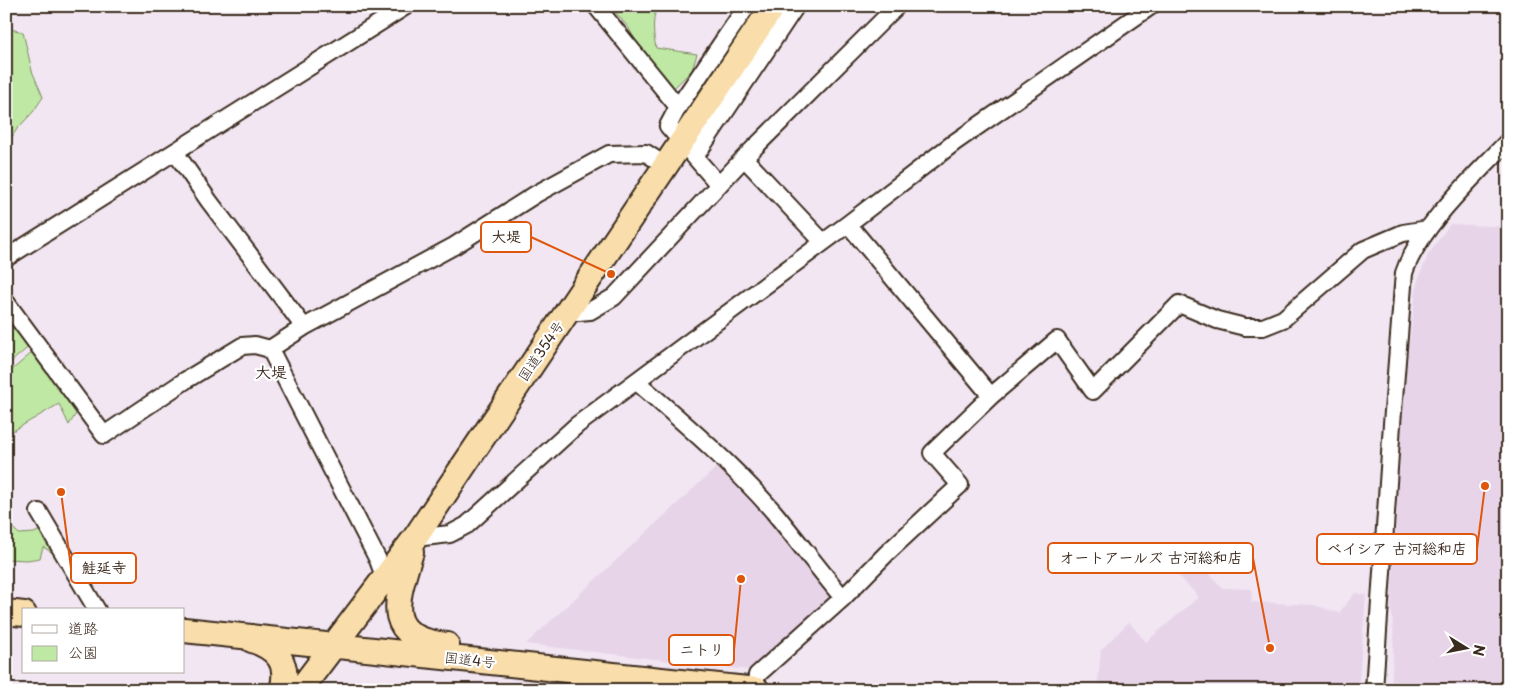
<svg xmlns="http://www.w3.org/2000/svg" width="1514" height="696" font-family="'Playpen Sans','Klee One',sans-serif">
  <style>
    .built { fill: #e7d4e9 }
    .green { fill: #bfe8a4; stroke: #7d8961 }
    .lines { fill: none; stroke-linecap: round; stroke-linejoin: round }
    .minor-casing { stroke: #3b2a1e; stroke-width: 20 }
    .highway-casing { stroke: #3b2a1e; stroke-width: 28 }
    .minor { stroke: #fff; stroke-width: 16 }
    .highway { stroke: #f9deab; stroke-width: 24 }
    .labels { text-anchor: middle; stroke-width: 4.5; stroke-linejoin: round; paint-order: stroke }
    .street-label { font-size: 14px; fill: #3b2a1e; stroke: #fff }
    .quarter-label { font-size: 16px; font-weight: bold; fill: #3b2a1e; stroke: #fff }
    .leader { fill: none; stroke: #df570d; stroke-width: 2 }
    .callout-dot { fill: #df570d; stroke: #fff; stroke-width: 2 }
    .callout { fill: #fff; stroke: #df570d; stroke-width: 2 }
    .callout-label { font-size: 15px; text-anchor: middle; font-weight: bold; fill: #3b2a1e }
  </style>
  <rect width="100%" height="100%" fill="#f1e6f2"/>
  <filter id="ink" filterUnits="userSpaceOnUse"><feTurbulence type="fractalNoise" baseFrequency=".02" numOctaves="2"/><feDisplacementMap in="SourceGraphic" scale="10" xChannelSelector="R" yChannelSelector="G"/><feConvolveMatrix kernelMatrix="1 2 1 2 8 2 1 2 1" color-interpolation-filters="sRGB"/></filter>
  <g filter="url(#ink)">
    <path class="built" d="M1450 224 1508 227V690H1391L1394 637 1391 607 1400 456 1405 378 1417 283 1428 255Z
      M720 464 835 595 750 670 526 644Z
      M1191 551 1222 588 1252 589 1251 602 1314 605 1339 613 1355 593 1366 595 1358 690H1097L1101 650 1129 622 1146 642 1199 597 1172 569Z"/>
    <path class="green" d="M610 6H657C652 21 653 33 656 48L697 54 692 70 672 90 638 45 628 27Z
      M6 28 23 32 32 71 43 97 33 112 17 129 6 146Z
      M6 313 31 345 6 366Z
      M34 351 77 412 69 425 59 404 6 435V375Z
      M6 521 19 534 34 533 51 525 58 556 43 547 40 558 27 560 6 559Z"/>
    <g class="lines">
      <defs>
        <path id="minor" d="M596 6 678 107 668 126 719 185
          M678 107 747 6
          M175 152 209 201 304 327
          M695 157 796 6
          M744 158 823 242
          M848 224 991 396
          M6 258 406 6
          M6 302 104 435 186 380 242 346 255 345 270 349 378 560 385 579
          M567 313 590 311 614 297 744 158 897 6
          M270 349 304 327 454 246 536 194 609 154 646 153 666 166
          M637 382C684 423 732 464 773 511 797 540 819 569 843 598
          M39 512 97 610
          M415 538 450 534 467 525 577 425 848 224 955 142 1151 6
          M755 690 757 675 843 598 887 553 960 485 932 453 991 396 1057 340 1093 391 1179 304 1217 320 1245 327H1263L1283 319 1363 250 1403 233 1428 229
          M1374 690 1392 424 1404 273C1419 227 1474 177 1508 141"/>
        <path id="highway" d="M411 552C397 599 380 638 447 645
          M6 612 24 614
          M184 630 757 690
          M252 640C277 648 290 663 282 690
          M300 690 415 538 773 6"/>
      </defs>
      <use href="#minor" class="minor-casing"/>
      <use href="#highway" class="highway-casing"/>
      <use href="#minor" class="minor"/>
      <use href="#highway" class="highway"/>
    </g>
  </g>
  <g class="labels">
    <g class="street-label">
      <text transform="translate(541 351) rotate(-56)" y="5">国道354号</text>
      <text transform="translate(470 660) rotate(6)" y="5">国道4号</text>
    </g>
    <g class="quarter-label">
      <text x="271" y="378">大堤</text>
    </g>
  </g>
  <path class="leader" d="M611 274L531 237M1485 486L1477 549M1270 648L1253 558M61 492L71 568M741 579L734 650"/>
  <g class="callout-dot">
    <circle cx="611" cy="274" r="5"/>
    <circle cx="1485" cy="486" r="5"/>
    <circle cx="1270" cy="648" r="5"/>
    <circle cx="61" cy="492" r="5"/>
    <circle cx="741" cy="579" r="5"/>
  </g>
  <g class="callout">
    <rect x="481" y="222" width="50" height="30" rx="5"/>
    <rect x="1317" y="534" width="160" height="30" rx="5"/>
    <rect x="1048" y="543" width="205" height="30" rx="5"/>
    <rect x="71" y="553" width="65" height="30" rx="5"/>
    <rect x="669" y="635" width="65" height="30" rx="5"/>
  </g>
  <g class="callout-label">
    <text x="506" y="242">大堤</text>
    <text x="1397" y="554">ベイシア 古河総和店</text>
    <text x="1151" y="563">オートアールズ 古河総和店</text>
    <text x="104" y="573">鮭延寺</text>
    <text x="702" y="655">ニトリ</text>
  </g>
  <rect width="1514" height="696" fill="none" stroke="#fff" stroke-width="25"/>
  <rect x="12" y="12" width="1489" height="671" fill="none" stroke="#3b2a1e" stroke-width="2" filter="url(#ink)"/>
  <rect x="22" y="608" width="162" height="65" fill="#ffffff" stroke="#b1aaa5"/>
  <rect x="32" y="625" width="25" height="8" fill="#ffffff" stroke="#b1aaa5"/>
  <text x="68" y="634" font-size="15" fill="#3b2a1e">道路</text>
  <rect x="32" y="646" width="25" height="15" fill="#bfe8a4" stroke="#b1aaa5"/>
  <text x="68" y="658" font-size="15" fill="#3b2a1e">公園</text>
  <g transform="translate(1466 648) rotate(100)" stroke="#ffffff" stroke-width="4" paint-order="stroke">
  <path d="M0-4L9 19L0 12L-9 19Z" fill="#3b2a1e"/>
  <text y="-8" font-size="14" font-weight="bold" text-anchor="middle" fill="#3b2a1e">N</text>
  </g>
</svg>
